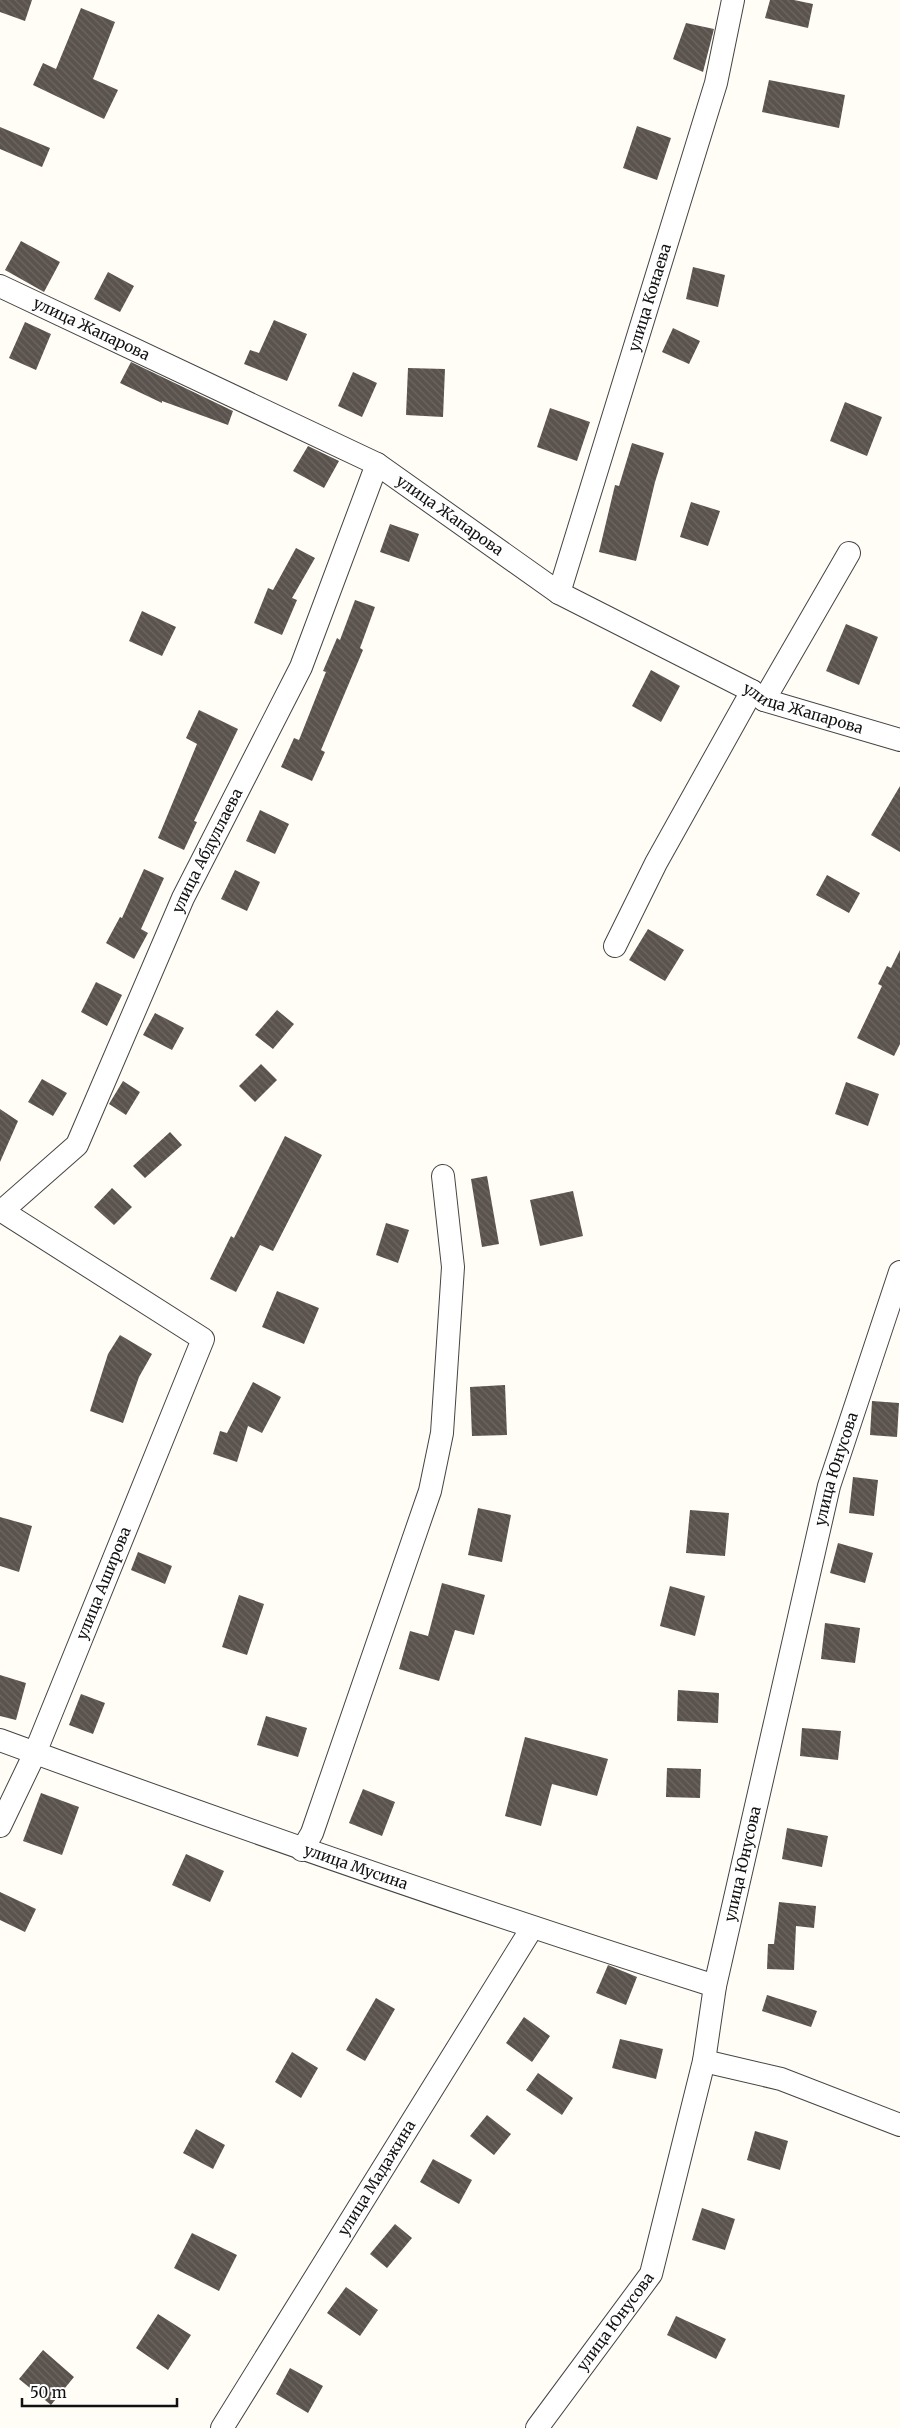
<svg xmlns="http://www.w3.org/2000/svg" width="900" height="2428" font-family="Merriweather,serif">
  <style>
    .building { fill: url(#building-back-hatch) }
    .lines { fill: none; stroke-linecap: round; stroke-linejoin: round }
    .minor-casing { stroke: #444; stroke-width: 24 }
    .minor { stroke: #fff; stroke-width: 22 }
    .labels { text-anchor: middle; stroke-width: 5; stroke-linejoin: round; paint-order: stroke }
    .street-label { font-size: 15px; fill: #111; stroke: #fff }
  </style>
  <defs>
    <pattern id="building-back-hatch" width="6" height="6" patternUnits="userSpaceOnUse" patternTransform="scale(1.25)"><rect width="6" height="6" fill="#5a524d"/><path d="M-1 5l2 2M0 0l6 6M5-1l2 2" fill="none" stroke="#6d6662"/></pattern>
  </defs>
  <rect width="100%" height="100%" fill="#fffdf5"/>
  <path class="building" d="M0 0H32L25 21 0 12Z
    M770 0H794L813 4 808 28 765 18Z
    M81 8 115 22 93 79 118 90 104 119 33 85 43 63 56 69Z
    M686 23 714 29 703 72 673 59Z
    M769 80 845 95 839 128 762 112Z
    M637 126 671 138 657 180 623 168Z
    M0 127 50 148 42 167 0 149Z
    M21 241 60 262 44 292 5 270Z
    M693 267 725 275 718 307 686 299Z
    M108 272 134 286 120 312 94 299Z
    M274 320 307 334 287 381 244 364 250 350 259 353Z
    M25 322 51 334 36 370 9 358Z
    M673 328 700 341 689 364 662 352Z
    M131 362 233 411 228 425 162 401V403L120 383Z
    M408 368 445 369 443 417 406 415Z
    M353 372 377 383 362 417 338 406Z
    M845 402 882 417 867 456 830 441Z
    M550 408 590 422 577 461 537 447Z
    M632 443 664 453 655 482 636 561 599 552 615 485 619 486Z
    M308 446 339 461 324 488 293 471Z
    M691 502 720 511 708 546 680 537Z
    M390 524 419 534 409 562 380 552Z
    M296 548 315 558 292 598 297 600 282 635 254 623 268 588 273 590Z
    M355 600 375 607 360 648 363 650 321 750 325 752 312 781 281 767 294 738 299 740 326 672 323 671 337 638 340 640Z
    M142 611 176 627 162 656 129 641Z
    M846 624 878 637 859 685 826 671Z
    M651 670 680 686 661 722 632 706Z
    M199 710 238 729 194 821 197 822 184 850 158 838 197 744 186 738Z
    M900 786V852L871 835Z
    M260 810 289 824 275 854 246 841Z
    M144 869 164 878 141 929 148 933 134 959 106 943 120 917 122 918Z
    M235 870 260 882 247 911 221 899Z
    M827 875 860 893 849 913 816 895Z
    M648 929 684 950 665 981 629 960Z
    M900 950V1044L894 1056 857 1038 882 986 878 984 887 966 891 968Z
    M96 982 122 995 107 1026 81 1012Z
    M277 1010 294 1024 273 1049 255 1035Z
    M155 1013 184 1028 172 1050 143 1035Z
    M261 1064 277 1080 255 1102 239 1086Z
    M42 1079 67 1093 53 1116 28 1102Z
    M123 1081 140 1092 126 1115 109 1104Z
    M846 1082 879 1094 868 1126 835 1114Z
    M0 1109 18 1121 0 1162Z
    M170 1132 182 1145 145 1178 133 1166Z
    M285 1136 322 1155 273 1251 260 1245 236 1292 210 1279 231 1236 234 1238Z
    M487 1176 499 1244 482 1247 471 1179Z
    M112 1188 132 1207 114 1225 94 1207Z
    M573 1191 583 1236 540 1246 530 1200Z
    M386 1223 409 1230 398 1263 376 1255Z
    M277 1291 319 1308 304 1344 262 1327Z
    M120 1335 152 1354 139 1377 123 1423 90 1411 108 1354Z
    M253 1382 281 1397 262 1433 248 1426 237 1462 213 1454 220 1431 227 1433Z
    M505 1385 507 1435 472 1436 470 1387Z
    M872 1401 899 1403 897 1437 870 1435Z
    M853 1477 878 1480 874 1516 849 1513Z
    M478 1508 511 1515 502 1562 468 1555Z
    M690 1510 729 1513 725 1556 686 1553Z
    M0 1517 32 1526 19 1572 0 1566Z
    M838 1543 873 1553 865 1583 830 1573Z
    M138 1552 172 1566 165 1584 131 1570Z
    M442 1583 485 1595 474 1635 455 1630 439 1681 399 1669 410 1631 428 1636Z
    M670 1586 705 1596 695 1636 660 1626Z
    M239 1595 264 1604 247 1655 222 1647Z
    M825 1623 860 1628 855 1663 821 1659Z
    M0 1675 26 1683 16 1720 0 1716Z
    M678 1690 719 1693 718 1723 677 1721Z
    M81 1694 105 1703 93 1734 69 1725Z
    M266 1716 307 1728 298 1757 257 1745Z
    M802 1728 841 1731 838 1760 800 1756Z
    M525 1737 608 1759 597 1796 552 1784 541 1826 505 1816Z
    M667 1768 701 1769 700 1798 666 1797Z
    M363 1789 395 1802 382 1836 349 1823Z
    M41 1793 79 1807 62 1855 23 1841Z
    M787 1828 828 1836 822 1867 782 1859Z
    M186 1854 224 1871 210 1902 172 1885Z
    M0 1892 36 1909 25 1932 0 1920Z
    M779 1902 816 1906 814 1928 796 1926 794 1970 767 1969 768 1944H774Z
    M608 1965 637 1977 626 2005 596 1993Z
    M767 1995 817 2011 811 2027 762 2011Z
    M376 1998 395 2009 365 2061 346 2050Z
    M524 2017 550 2036 532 2062 506 2043Z
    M620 2039 663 2049 656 2079 612 2068Z
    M292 2052 318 2068 301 2098 275 2082Z
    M538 2073 573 2098 562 2115 526 2090Z
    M487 2115 511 2134 494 2155 470 2136Z
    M196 2129 225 2145 213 2169 183 2153Z
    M755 2131 788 2141 780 2170 747 2160Z
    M433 2159 472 2180 459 2204 420 2182Z
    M702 2208 735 2219 725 2250 692 2240Z
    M395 2224 412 2238 387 2268 370 2254Z
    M192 2233 237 2255 219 2291 174 2268Z
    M346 2287 378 2310 360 2336 327 2313Z
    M158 2314 191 2335 168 2370 136 2348Z
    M676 2316 726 2339 716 2359 667 2335Z
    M43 2350 74 2377 51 2405 19 2379Z
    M290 2368 323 2386 308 2413 276 2394Z"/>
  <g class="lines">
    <defs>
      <g id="minor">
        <path id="s1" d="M0 286 377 464 559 593 752 691 764 700 900 740"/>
        <path id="s2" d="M559 593 716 83 733 0"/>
        <path d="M764 700 849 553"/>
        <path d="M615 946 656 863 752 691"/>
        <path id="s3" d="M0 1210 2 1211 77 1145 183 898 301 667 377 464"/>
        <path id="s4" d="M0 1740C237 1827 474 1910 715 1986"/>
        <path id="s5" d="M0 1826 35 1753 203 1339 2 1211"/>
        <path d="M302 1850 312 1833 430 1491 442 1433 453 1267 443 1176"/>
        <path d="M704 2061 781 2079 900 2125"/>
        <path id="s6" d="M222 2428 532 1928"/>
        <path id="s7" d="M537 2428 651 2274 704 2061 715 1986 829 1486 900 1272"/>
      </g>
    </defs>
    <use href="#minor" class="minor-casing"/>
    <use href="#minor" class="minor"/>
  </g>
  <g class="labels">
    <g class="street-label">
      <text dy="5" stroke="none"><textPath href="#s2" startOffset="309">улица Конаева</textPath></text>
      <text dy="5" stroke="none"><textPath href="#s1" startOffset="101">улица Жапарова</textPath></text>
      <text dy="5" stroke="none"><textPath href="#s1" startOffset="506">улица Жапарова</textPath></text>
      <text dy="5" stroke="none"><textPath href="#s1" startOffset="911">улица Жапарова</textPath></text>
      <text dy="5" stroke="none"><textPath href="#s3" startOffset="424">улица Абдуллаева</textPath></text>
      <text dy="5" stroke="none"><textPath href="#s7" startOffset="1018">улица Юнусова</textPath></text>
      <text dy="5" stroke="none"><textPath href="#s5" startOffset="264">улица Аширова</textPath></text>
      <text dy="5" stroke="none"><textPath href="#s7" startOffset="612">улица Юнусова</textPath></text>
      <text dy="5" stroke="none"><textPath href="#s4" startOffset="378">улица Мусина</textPath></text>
      <text dy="5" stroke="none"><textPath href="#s6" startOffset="294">улица Мадажина</textPath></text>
      <text dy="5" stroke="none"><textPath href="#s7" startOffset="132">улица Юнусова</textPath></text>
    </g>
  </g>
  <path d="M22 2398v8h155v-8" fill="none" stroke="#111111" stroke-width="2.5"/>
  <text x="30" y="2398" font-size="15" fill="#111111" stroke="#ffffff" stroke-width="4" paint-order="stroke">50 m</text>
</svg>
